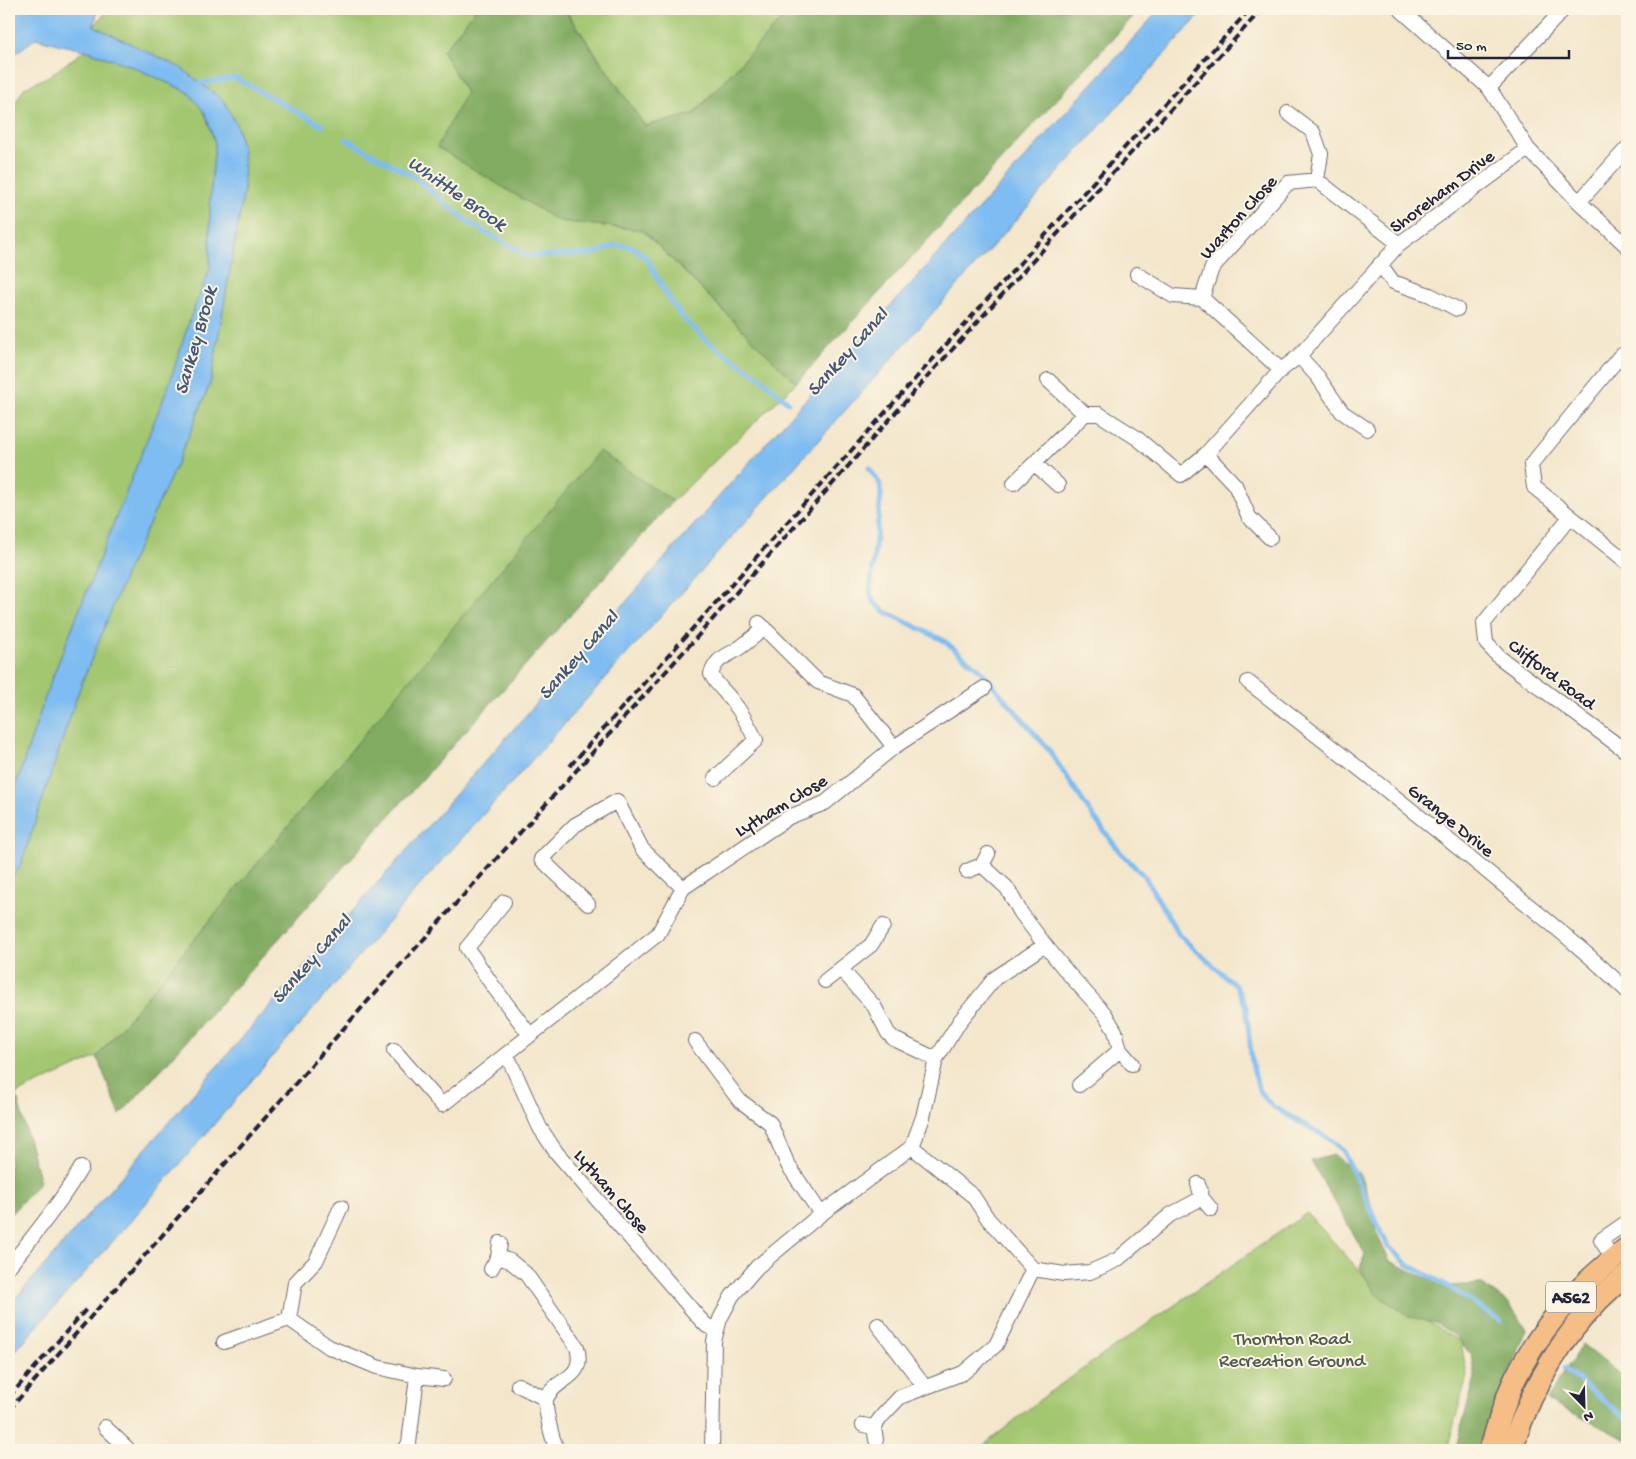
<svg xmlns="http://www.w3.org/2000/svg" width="1636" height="1459" font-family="'Gochi Hand',sans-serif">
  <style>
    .green { fill: #a3c670; stroke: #627456 }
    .forest { fill: #82ab62; stroke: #52664e }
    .water { fill: #7ebcf1; stroke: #506f96 }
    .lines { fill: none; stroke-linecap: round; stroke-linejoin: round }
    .stream { stroke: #7ebcf1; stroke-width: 5 }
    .minor-casing { stroke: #6b676d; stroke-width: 16 }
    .primary-casing { stroke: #6b676d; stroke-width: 24 }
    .minor { stroke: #fff; stroke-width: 14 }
    .primary { stroke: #f6be87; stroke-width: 21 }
    .rail { stroke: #22223b; stroke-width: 4; stroke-dasharray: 8 4; stroke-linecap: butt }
    .labels { text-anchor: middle; stroke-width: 4; stroke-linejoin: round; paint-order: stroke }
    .shield { fill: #fcf5e5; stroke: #63616e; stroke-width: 1 }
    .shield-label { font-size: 18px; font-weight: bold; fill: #22223b }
    .street-label { font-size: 19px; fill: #22223b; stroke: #fcf5e5 }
    .park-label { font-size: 19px; fill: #4f5b4e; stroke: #fcf5e5 }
    .water-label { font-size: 20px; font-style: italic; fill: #42587b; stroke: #fcf5e5 }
  </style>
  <rect width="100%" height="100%" fill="#fcf5e5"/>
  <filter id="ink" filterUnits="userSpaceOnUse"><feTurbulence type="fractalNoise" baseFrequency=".02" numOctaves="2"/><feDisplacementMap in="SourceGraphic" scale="10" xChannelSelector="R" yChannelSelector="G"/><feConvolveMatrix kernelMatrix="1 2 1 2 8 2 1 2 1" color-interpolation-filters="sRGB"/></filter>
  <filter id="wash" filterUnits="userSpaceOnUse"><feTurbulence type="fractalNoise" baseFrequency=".0096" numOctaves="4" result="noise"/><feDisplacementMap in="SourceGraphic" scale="20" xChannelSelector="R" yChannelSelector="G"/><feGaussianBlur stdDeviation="1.12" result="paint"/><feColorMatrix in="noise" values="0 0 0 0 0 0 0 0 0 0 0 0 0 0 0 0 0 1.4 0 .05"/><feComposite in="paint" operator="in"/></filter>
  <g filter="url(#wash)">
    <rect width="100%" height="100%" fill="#f3e6cb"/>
    <path class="green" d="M109 9H476L443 51 466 93 558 221 642 230 796 383 673 501 599 452 97 1057 9 1097V881L20 867 79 690 127 571 176 466 210 384 244 190 243 151 237 126 130 44 94 26Z
      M565 9H788L780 21 693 114 645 126Z
      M85 50 131 66 188 92 205 113 215 143 210 199V269L190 319 170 382 49 686 9 806V113L24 88 49 76Z
      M1307 1213 1380 1293 1461 1342 1467 1376 1447 1450H978L1047 1394Z"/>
    <path class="forest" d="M476 9H564L645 126 694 114 780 21 788 9H1140L796 383 643 230 558 221 437 147 466 93 443 51Z
      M599 451 673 501 120 1115 97 1057Z
      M16 1093 40 1182 9 1216V1097Z
      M1334 1155 1360 1175 1370 1201 1378 1237 1390 1261 1421 1276 1450 1286 1481 1284 1509 1304 1527 1329 1501 1394 1482 1450H1455L1475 1378 1471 1355 1456 1336 1435 1323 1410 1317 1376 1294 1360 1268 1365 1254 1311 1161Z
      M1582 1344 1627 1380V1440L1547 1400Z"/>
    <path class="water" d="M9 9H98L94 26 181 68 224 101 237 126 243 151 244 190 210 384 176 466 127 571 79 690 20 867 9 881V806L49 686 170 382 190 319 210 269V199L215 143 205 113 188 92 131 66 85 50 61 45 36 38 9 58Z
      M1160 9H1205L420 885 130 1222 9 1358V1306L328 939 778 430Z"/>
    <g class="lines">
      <path class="stream" d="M195 84 236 78 323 126
        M346 139 414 177 469 223 528 256 592 254 617 245 633 247 647 259 670 300 682 317 708 342 760 377 788 402
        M869 468 880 484 881 495 870 591 873 601 884 611 943 640 979 669 1049 750 1092 815 1119 851 1145 877 1179 935 1237 987 1246 1007 1252 1063 1259 1091 1272 1106 1331 1140 1343 1151 1388 1246 1407 1264 1446 1285 1501 1321
        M1564 1369 1627 1419"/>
    </g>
  </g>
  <g filter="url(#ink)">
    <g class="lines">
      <defs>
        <path id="minor" d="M1400 9 1489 88 1528 149 1579 202 1627 246
          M1489 88 1564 9
          M1288 113 1313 132 1321 154 1317 180
          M1579 202 1627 148
          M1380 264 1393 282 1430 295 1457 309
          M1137 274 1173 296 1202 298
          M1627 353 1620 356 1531 465 1534 487 1627 562
          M1299 356 1318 377 1342 412 1367 429
          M1281 370 1202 298 1212 268 1288 183 1317 180 1399 244
          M1048 380 1085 414H1099L1137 438 1181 475 1206 454 1281 370 1299 356 1399 244 1528 149
          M1206 454 1235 485 1249 517 1270 538
          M1035 464 1058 485
          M1014 483 1085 414
          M1570 517 1484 623 1486 643 1499 657 1627 752
          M759 623 818 682 853 695 894 747
          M1248 682C1331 746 1414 811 1495 878 1540 915 1586 951 1627 991
          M715 778 756 740C749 726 743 714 733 702 726 692 717 686 711 674 717 658 722 659 736 650 746 644 755 635 765 628
          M982 865 1007 888 1021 913 1045 945 1067 972 1105 1014 1115 1031 1120 1050
          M967 871 982 865 988 854
          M504 902 467 948 493 986 530 1035
          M588 904 541 859 575 825 617 801 642 849 683 888
          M841 969 874 1006 888 1033 894 1039 936 1059
          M825 981 871 945 883 926
          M695 1041 739 1100 770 1123 788 1165 821 1214
          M394 1050 442 1105 658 934 683 888 789 817 825 803 894 747 984 688
          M507 1055 540 1128 556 1152 700 1319 707 1326 717 1329
          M1079 1085 1120 1050 1132 1064
          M912 1147 973 1196 988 1219 1033 1269 1064 1274 1090 1272 1117 1260 1170 1215 1202 1198
          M1198 1184 1202 1198 1211 1209
          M498 1257 510 1261 526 1274 577 1347C586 1380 558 1376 547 1397 543 1406 553 1441 557 1450
          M1613 1259 1601 1240 1627 1222
          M9 1266C35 1235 60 1203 81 1168
          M491 1269 498 1257 500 1243
          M289 1319 329 1347 377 1367 417 1376 409 1443 405 1450
          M878 1325 924 1386
          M224 1342 289 1319 295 1283 316 1261 341 1207
          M417 1376 444 1379
          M518 1385 546 1399
          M863 1425 874 1427 876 1440
          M105 1427 129 1450
          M874 1427 882 1416 900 1397 963 1373 996 1345 1033 1269
          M712 1450 714 1341 720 1319 732 1296 757 1267 821 1214 912 1147 923 1117 936 1059 960 1021 995 978 1045 945"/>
        <path id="primary" d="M1490 1450C1497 1428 1504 1402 1514 1381 1540 1327 1579 1284 1627 1248
          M1512 1450C1516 1433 1524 1415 1531 1399 1554 1351 1584 1308 1627 1275"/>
      </defs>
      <use href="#minor" class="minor-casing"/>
      <use href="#primary" class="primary-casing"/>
      <use href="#minor" class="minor"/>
      <use href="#primary" class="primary"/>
      <path class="rail" d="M570 766 915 379 1250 9
        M9 1397 88 1307
        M9 1410 366 1003 688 647 920 385 1262 9"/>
    </g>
  </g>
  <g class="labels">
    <rect class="shield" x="1546" y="1281.5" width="50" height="31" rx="4"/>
    <g class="shield-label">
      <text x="1571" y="1303">A562</text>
    </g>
    <g class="street-label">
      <text transform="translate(1441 190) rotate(-37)" y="7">Shoreham Drive</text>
      <text transform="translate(1237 216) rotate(-48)" y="7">Warton Close</text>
      <text transform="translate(1553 673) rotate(37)" y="7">Clifford Road</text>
      <text transform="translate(780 804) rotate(-31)" y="7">Lytham Close</text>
      <text transform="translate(1452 819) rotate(39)" y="7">Grange Drive</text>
      <text transform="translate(613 1190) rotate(49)" y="7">Lytham Close</text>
    </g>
    <g class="park-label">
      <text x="1292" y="1344">Thornton Road<tspan x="1292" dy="22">Recreation Ground</tspan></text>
    </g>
    <g class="water-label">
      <text transform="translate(458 192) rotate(35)" y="7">Whittle Brook</text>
      <text transform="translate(194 340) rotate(-74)" y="7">Sankey Brook</text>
      <text transform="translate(846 351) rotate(-48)" y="7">Sankey Canal</text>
      <text transform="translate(577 654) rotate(-49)" y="7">Sankey Canal</text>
      <text transform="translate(310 958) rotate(-49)" y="7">Sankey Canal</text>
    </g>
  </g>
  <rect width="1636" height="1459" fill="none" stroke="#fcf5e5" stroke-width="30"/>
  <g transform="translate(1584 1406) rotate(157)" stroke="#fcf5e5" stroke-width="4" paint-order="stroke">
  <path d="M0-4L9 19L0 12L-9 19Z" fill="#22223b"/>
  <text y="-8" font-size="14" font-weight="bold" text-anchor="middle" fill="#22223b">N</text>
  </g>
  <path d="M1448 50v8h121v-8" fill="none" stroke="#22223b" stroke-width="2.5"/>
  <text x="1456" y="50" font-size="15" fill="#22223b" stroke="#fcf5e5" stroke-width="4" paint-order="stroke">50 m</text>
</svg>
